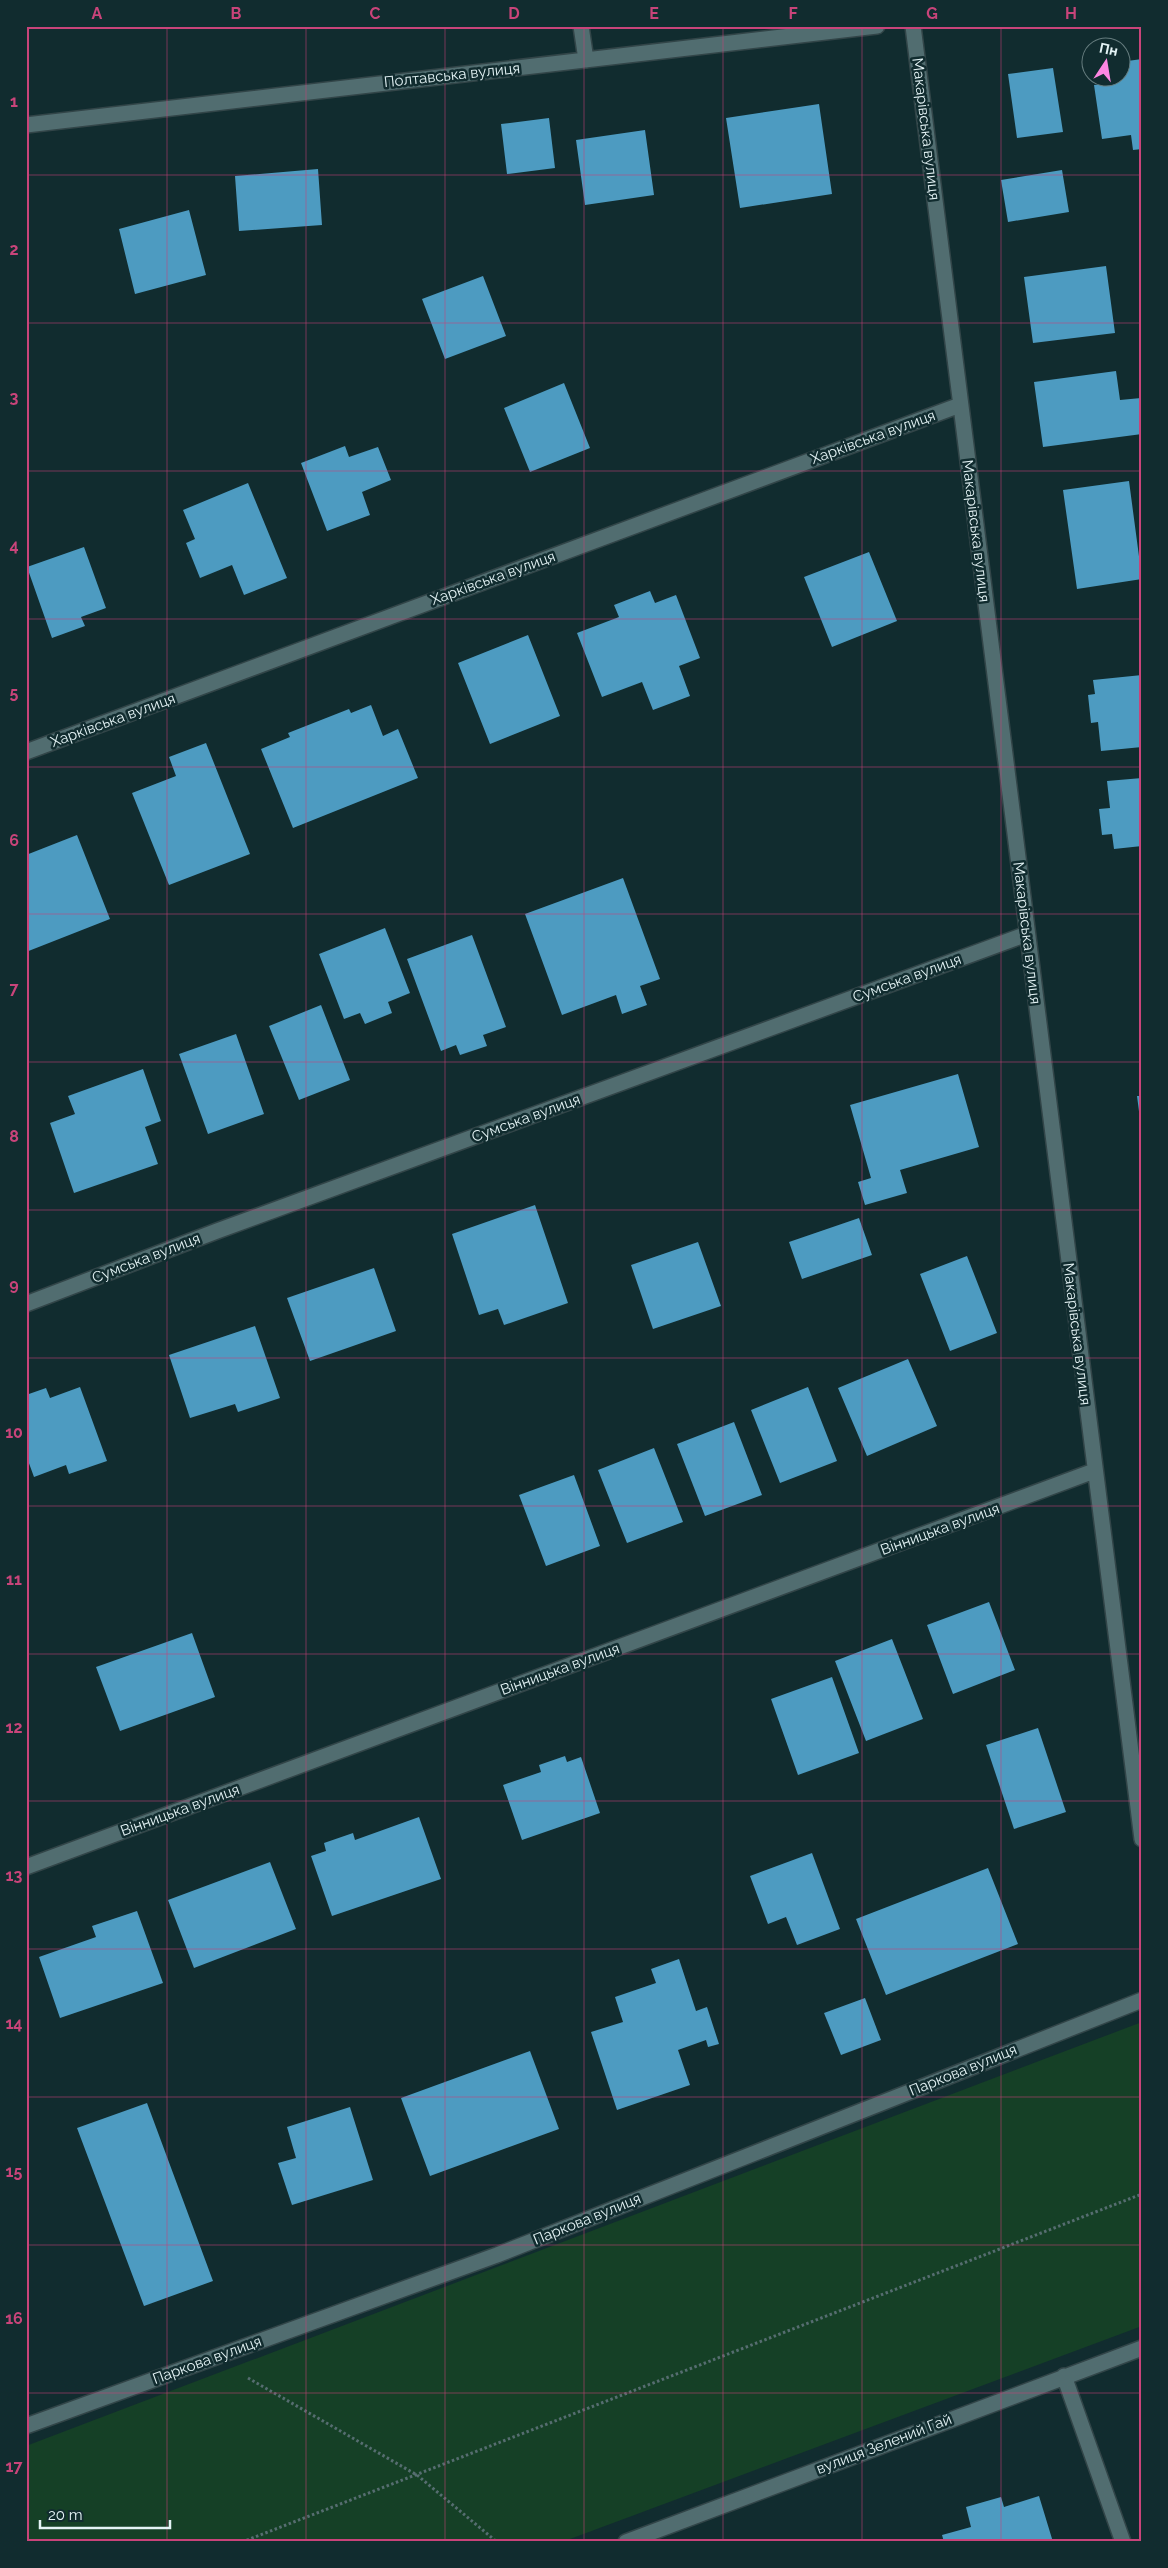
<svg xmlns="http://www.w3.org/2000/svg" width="1168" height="2568" font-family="Raleway,sans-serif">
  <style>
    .green { fill: #154026 }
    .building { fill: #4d9bc1 }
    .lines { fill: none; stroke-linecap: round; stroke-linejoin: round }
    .street-casing { stroke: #324548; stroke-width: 18 }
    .path { stroke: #566d70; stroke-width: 3; stroke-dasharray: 2.5 2.5; stroke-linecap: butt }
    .street { stroke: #516d70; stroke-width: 15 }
    .grid { fill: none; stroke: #c9447a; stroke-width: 1; stroke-opacity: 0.55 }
    .labels { text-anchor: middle; stroke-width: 5; stroke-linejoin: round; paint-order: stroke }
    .street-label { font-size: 15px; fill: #e4f3f5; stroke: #112c2f }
    .neatline { fill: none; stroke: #c9447a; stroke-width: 2 }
    .grid-label { font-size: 16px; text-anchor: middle; font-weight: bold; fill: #c9447a }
  </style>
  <rect width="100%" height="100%" fill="#112c2f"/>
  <path class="green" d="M1142 2022V2326L562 2542H26V2446Z"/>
  <path class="building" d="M1142 59V149L1133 150 1131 135 1102 139 1094 85 1115 83 1114 78H1120V62Z
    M1053 68 1063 132 1017 138 1008 74Z
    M819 104 832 194 740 208 726 118Z
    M549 118 555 168 507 174 501 124Z
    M645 130 654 195 585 205 576 140Z
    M318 169 322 225 239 231 235 176Z
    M1062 170 1069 212 1008 222 1001 180Z
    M189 210 206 275 135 294 119 229Z
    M1106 266 1115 333 1033 343 1024 277Z
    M483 276 506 336 445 359 422 299Z
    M1116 371 1120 400 1141 398 1142 434 1043 447 1034 382Z
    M564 383 590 448 530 472 504 408Z
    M345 446 349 457 378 447 391 480 362 492 370 515 327 531 301 463Z
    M1129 481 1142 579 1077 589 1063 490Z
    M248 483 287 578 244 595 232 565 200 578 186 543 195 539 183 510Z
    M84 547 106 608 81 617 85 626 52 638 27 567Z
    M869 552 897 621 832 647 804 577Z
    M650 591 655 603 676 595 700 658 679 666 690 696 653 710 642 682 602 697 577 633 619 617 614 605Z
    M528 635 560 716 490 744 458 663Z
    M1142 675V747L1101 751 1098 722 1091 723 1088 695 1095 694 1093 680Z
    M371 705 383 736 398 729 418 778 293 828 261 749 290 737 288 733 349 709 351 713Z
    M206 743 250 854 169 885 132 793 176 776 169 757Z
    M1142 778V846L1114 849 1112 834 1102 835 1099 809 1110 808 1107 781Z
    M77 835 110 919 26 952V855Z
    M623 878 660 979 640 986 647 1005 622 1014 616 995 562 1015 525 914Z
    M385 928 410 993 388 1002 392 1013 365 1024 360 1013 344 1019 319 954Z
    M472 935 506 1027 483 1035 487 1046 460 1055 456 1045 441 1051 407 959Z
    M321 1005 350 1080 299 1100 269 1026Z
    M236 1034 264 1114 208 1134 179 1054Z
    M143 1069 161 1121 145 1127 158 1164 74 1193 50 1123 75 1114 68 1096Z
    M958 1074 979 1147 900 1170 907 1193 865 1205 858 1182 871 1178 850 1105Z
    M1137 1096H1142V1127H1141Z
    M535 1205 568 1303 504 1325 498 1309 479 1315 452 1234Z
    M859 1218 872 1255 802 1279 789 1242Z
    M698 1242 721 1306 653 1329 631 1265Z
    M967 1256 997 1333 950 1351 920 1274Z
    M374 1268 396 1331 310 1361 287 1298Z
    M255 1326 280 1398 238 1412 235 1404 190 1418 169 1355Z
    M908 1359 937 1426 867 1456 838 1388Z
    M80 1387 107 1461 69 1474 66 1465 34 1477 26 1455V1395L46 1388 50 1398Z
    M808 1387 837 1461 780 1483 751 1410Z
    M734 1422 762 1495 705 1516 677 1444Z
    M654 1448 683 1522 627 1543 598 1470Z
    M574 1475 600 1546 546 1566 519 1495Z
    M989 1602 1015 1670 953 1694 927 1625Z
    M192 1633 215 1697 120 1731 96 1667Z
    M892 1639 923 1719 866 1741 835 1661Z
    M832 1677 859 1753 798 1775 771 1699Z
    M1038 1728 1066 1812 1014 1829 986 1745Z
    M565 1756 567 1762 581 1757 600 1813 522 1840 503 1785 541 1772 539 1765Z
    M419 1817 441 1879 332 1916 311 1856 326 1851 324 1843 353 1833 355 1840Z
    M812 1853 840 1929 797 1945 786 1917 768 1924 750 1876Z
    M270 1862 296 1929 194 1968 168 1900Z
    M988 1868 1018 1944 886 1995 856 1919Z
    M137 1911 163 1983 60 2018 39 1957 96 1937 92 1926Z
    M679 1959 696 2011 707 2007 719 2044 708 2047 706 2040 678 2050 690 2085 617 2110 591 2032 623 2022 615 1997 656 1983 651 1969Z
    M865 1998 881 2040 841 2055 824 2013Z
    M530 2051 559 2129 430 2176 401 2098Z
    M147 2103 213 2281 144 2306 77 2128Z
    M350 2107 373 2180 292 2205 278 2163 296 2158 287 2127Z
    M1039 2496 1053 2542H944L942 2535 971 2527 966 2507 1001 2497 1004 2507Z"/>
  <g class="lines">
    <defs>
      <path id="street" d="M581 26 586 60
        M913 26 1142 1839
        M26 125 877 26
        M26 752 960 405
        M26 1304 217 1231 1027 934
        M26 1867 1094 1471
        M1064 2376 1123 2542
        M26 2426 497 2255 1142 2000
        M626 2542 1142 2348"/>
    </defs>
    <use href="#street" class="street-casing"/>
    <path class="path" d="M248 2378 417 2475 497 2542
      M242 2542 1142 2194"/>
    <use href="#street" class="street"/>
  </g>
  <path class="grid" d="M167 26V2542M306 26V2542M445 26V2542M584 26V2542M723 26V2542M862 26V2542M1001 26V2542M26 175H1142M26 323H1142M26 471H1142M26 619H1142M26 767H1142M26 914H1142M26 1062H1142M26 1210H1142M26 1358H1142M26 1506H1142M26 1654H1142M26 1801H1142M26 1949H1142M26 2097H1142M26 2245H1142M26 2393H1142"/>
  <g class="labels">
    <g class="street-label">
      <text transform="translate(452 75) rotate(-6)" y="5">Полтавська вулиця</text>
      <text transform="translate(926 129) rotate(83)" y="5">Макарівська вулиця</text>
      <text transform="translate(873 437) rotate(-20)" y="5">Харківська вулиця</text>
      <text transform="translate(976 531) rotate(83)" y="5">Макарівська вулиця</text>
      <text transform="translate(493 578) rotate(-20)" y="5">Харківська вулиця</text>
      <text transform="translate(113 720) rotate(-20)" y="5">Харківська вулиця</text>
      <text transform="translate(1027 933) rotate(83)" y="5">Макарівська вулиця</text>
      <text transform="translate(907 978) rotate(-20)" y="5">Сумська вулиця</text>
      <text transform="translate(526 1118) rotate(-20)" y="5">Сумська вулиця</text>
      <text transform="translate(146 1258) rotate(-21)" y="5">Сумська вулиця</text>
      <text transform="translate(1077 1334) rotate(83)" y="5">Макарівська вулиця</text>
      <text transform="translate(940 1529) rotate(-20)" y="5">Вінницька вулиця</text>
      <text transform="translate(560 1669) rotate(-20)" y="5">Вінницька вулиця</text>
      <text transform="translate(180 1810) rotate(-20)" y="5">Вінницька вулиця</text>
      <text transform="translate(963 2070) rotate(-22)" y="5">Паркова вулиця</text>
      <text transform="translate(587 2219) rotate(-22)" y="5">Паркова вулиця</text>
      <text transform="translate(207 2360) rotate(-20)" y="5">Паркова вулиця</text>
      <text transform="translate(884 2444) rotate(-21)" y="5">вулиця Зелений Гай</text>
    </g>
  </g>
  <rect width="1168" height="2568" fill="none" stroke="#112c2f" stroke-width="55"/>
  <g transform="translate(1106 62) rotate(12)"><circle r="24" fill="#112c2f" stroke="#657c7e"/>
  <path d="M0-4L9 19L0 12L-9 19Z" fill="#fd86e2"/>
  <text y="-8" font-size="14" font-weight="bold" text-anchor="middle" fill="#e4f3f5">Пн</text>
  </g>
  <path d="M40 2520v8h130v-8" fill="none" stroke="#e4f3f5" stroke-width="2.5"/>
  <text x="48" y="2520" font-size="15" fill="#e4f3f5" stroke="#112c2f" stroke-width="4" paint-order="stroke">20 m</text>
  <rect x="28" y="28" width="1112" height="2512" class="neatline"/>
  <g class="grid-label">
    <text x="97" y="19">A</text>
    <text x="236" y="19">B</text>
    <text x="375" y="19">C</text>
    <text x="514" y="19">D</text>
    <text x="654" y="19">E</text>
    <text x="793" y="19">F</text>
    <text x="932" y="19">G</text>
    <text x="1071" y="19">H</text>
    <text x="14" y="107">1</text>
    <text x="14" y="255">2</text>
    <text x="14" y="403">3</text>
    <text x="14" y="551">4</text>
    <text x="14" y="698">5</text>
    <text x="14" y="846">6</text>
    <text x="14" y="994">7</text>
    <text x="14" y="1142">8</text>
    <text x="14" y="1290">9</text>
    <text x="14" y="1438">10</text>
    <text x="14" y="1585">11</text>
    <text x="14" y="1733">12</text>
    <text x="14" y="1881">13</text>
    <text x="14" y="2029">14</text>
    <text x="14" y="2177">15</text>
    <text x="14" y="2324">16</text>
    <text x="14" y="2472">17</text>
  </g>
</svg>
